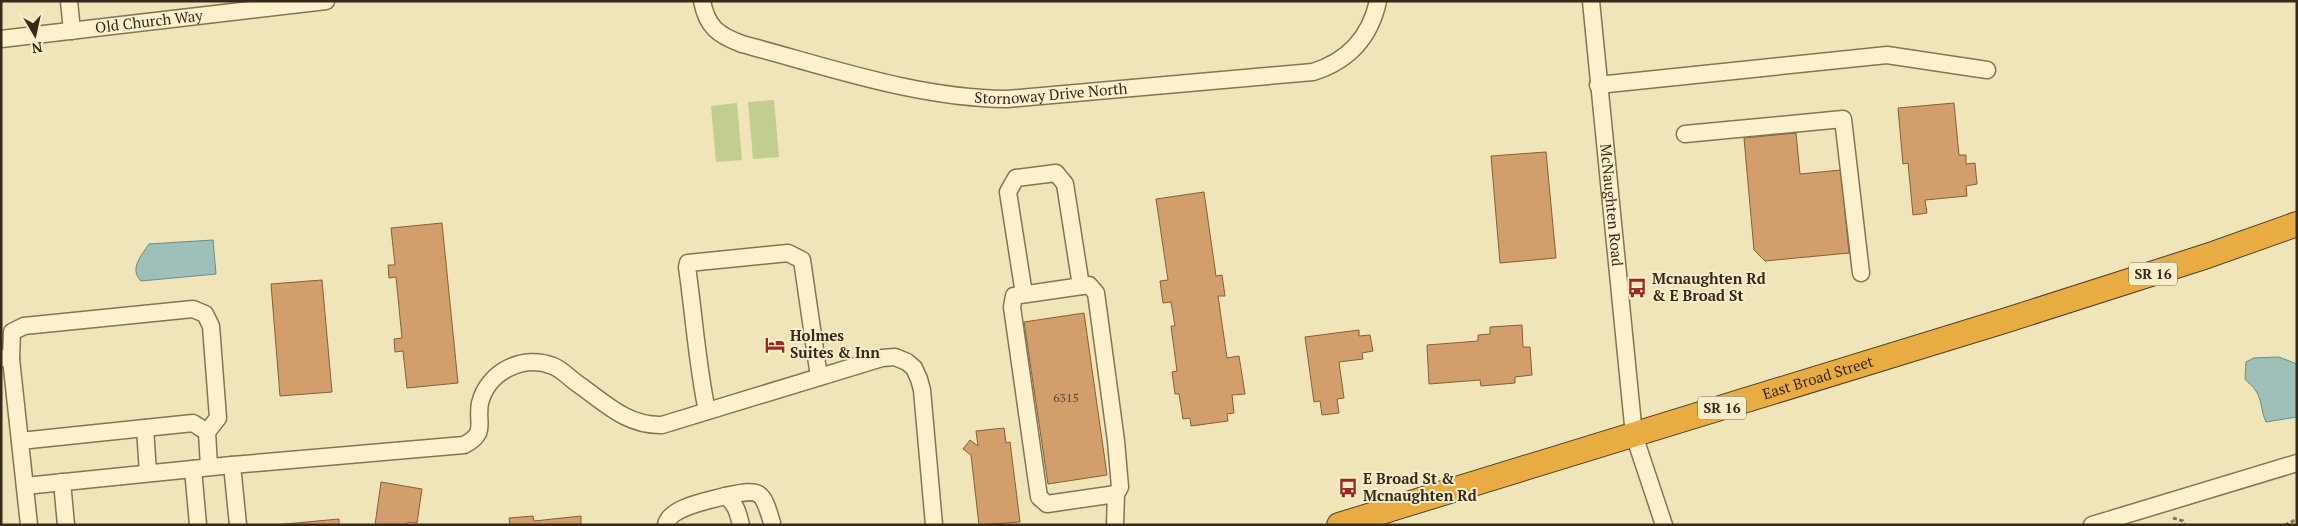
<svg xmlns="http://www.w3.org/2000/svg" width="2298" height="526" font-family="'PT Serif',serif">
  <style>
    .green { fill: #c2ce8d }
    .water { fill: #9ec0b9; stroke: #668e87 }
    .building { fill: #d19e6c; stroke: #885e38 }
    .lines { fill: none; stroke-linecap: round; stroke-linejoin: round }
    .minor-casing { stroke: #877353; stroke-width: 19 }
    .highway-casing { stroke: #544028; stroke-width: 26 }
    .path { stroke: #877353; stroke-width: 3; stroke-dasharray: 4 2.5; stroke-linecap: butt }
    .minor { stroke: #fbf1cd; stroke-width: 16 }
    .highway { stroke: #e8ac42; stroke-width: 24 }
    .labels { text-anchor: middle; stroke-width: 4; stroke-linejoin: round; paint-order: stroke }
    .number-label { font-size: 12px; fill: #5c462e }
    .shield { fill: #f7eec9; stroke: #6f644e; stroke-width: 1 }
    .shield-label { font-size: 14px; font-weight: bold; fill: #352919 }
    .street-label { font-size: 15px; fill: #352919; stroke: #f7eec9 }
    .poi-label { font-size: 15px; font-weight: bold; fill: #352919; stroke: #f7eec9; text-anchor: start }
  </style>
  <rect width="100%" height="100%" fill="#f0e4b9"/>
  <path class="green" d="M774 100 779 157 753 159 748 102Z
    M737 103 742 160 716 162 711 106Z"/>
  <path class="water" d="M213 240 216 274 141 281C129 269 141 256 149 244Z
    M2279 357 2297 364V417L2266 422C2261 412 2262 399 2256 391 2253 386 2248 383 2245 379L2246 362 2254 358Z"/>
  <path class="building" d="M1954 103 1959 155H1966V164L1975 163 1977 184 1966 186 1967 196 1925 200 1927 213 1913 215 1908 163 1903 164 1898 108Z
    M1796 133 1800 174 1841 170 1849 253 1765 261 1754 250 1744 138Z
    M1546 152 1556 258 1500 263 1491 156Z
    M1204 192 1216 276 1222 275 1225 296H1218L1227 358 1239 356 1245 394 1232 395 1234 413 1227 414 1228 421 1191 426 1190 418 1183 419 1179 394H1175L1172 372 1177 371 1171 326H1175L1171 302 1163 303 1160 281 1168 280 1156 199Z
    M442 223 458 383 407 388 403 351 395 352 394 339 402 338 396 277 389 278 388 265H395L391 228Z
    M322 280 332 392 280 396 271 284Z
    M1084 313 1107 475 1048 484 1024 322Z
    M1522 325 1523 347H1530L1532 375 1515 377V383L1481 386 1480 380 1429 384 1427 345 1478 341V335L1490 334V327Z
    M1359 330V336L1370 335 1373 351 1362 353 1363 359 1339 362 1344 398 1337 399 1339 413 1322 415 1320 401 1314 402 1305 337Z
    M1004 428 1006 443 1010 442 1020 522 979 525 971 455 963 449 970 440 978 446 976 431Z
    M381 482 422 489 417 523 408 522V525H375Z
    M533 516 534 521 581 516V525H510L509 518Z
    M339 519V525H274Z"/>
  <g class="lines">
    <defs>
      <g id="minor">
        <path d="M69 1 72 31"/>
        <path id="s1" d="M702 1C707 27 718 35 742 44 829 67 916 98 1007 99L1313 72C1348 61 1370 38 1378 1"/>
        <path id="s2" d="M1591 1 1634 435 1664 525"/>
        <path id="s3" d="M1 39 326 1"/>
        <path d="M1598 85 1887 55 1987 70"/>
        <path d="M1685 134 1843 119 1861 273"/>
        <path d="M1024 294 1008 192 1016 178 1056 173 1065 184 1081 286"/>
        <path d="M1 358 11 359 29 525"/>
        <path d="M11 359 12 332 24 326 193 309 205 314 211 326 218 418 207 432"/>
        <path d="M707 411C697 364 694 315 687 267L688 263 788 253 802 260 819 377"/>
        <path d="M145 428 148 473"/>
        <path d="M20 441 193 423 207 432 209 467"/>
        <path d="M193 469 198 525"/>
        <path d="M62 482 66 525"/>
        <path d="M25 486 232 465"/>
        <path d="M725 496C760 489 762 488 772 523"/>
        <path d="M238 525 232 465 464 445C488 433 476 423 480 403 488 371 524 354 553 366 563 370 569 378 578 384 605 403 627 426 662 425L882 358 895 357 907 362 914 368 919 379 922 390 934 525"/>
        <path d="M666 525C669 507 708 501 725 496 736 503 738 513 741 525"/>
        <path d="M1115 525 1116 494 1120 487 1116 441 1096 293 1089 285 1014 296 1012 307 1039 497 1047 504 1116 494"/>
        <path d="M2092 525 2297 463"/>
      </g>
      <g id="highway">
        <path id="s4" d="M1339 525 2007 320 2207 256 2297 224"/>
      </g>
    </defs>
    <use href="#minor" class="minor-casing"/>
    <use href="#highway" class="highway-casing"/>
    <path class="path" d="M2173 518 2183 521 2185 525
      M2285 525 2297 519"/>
    <use href="#minor" class="minor"/>
    <use href="#highway" class="highway"/>
  </g>
  <defs>
    <symbol id="bus-bare" viewBox="-9 -9 18 18"><path d="M-5-6H5V4H4V6H2V4H-2V6H-4V4H-5ZM-3.5-4V0h7V-4ZM-3.5 1.2v1.5H-2V1.2ZM2 1.2v1.5H3.5V1.2Z" fill="#9a281f" stroke="#f7eec9" stroke-width="2.5" paint-order="stroke"/></symbol>
    <symbol id="hotel-bare" viewBox="-9 -9 18 18"><path d="M-6-4.5h1.5V1H6V5H4.5V3h-9V5H-6ZM-4 0a1.8 1.8 0 1 1 3.6 0ZM.5 0V-2.5h3Q6-2.5 6 0Z" fill="#9a281f" stroke="#f7eec9" stroke-width="2.5" paint-order="stroke"/></symbol>
  </defs>
  <g fill-rule="evenodd">
    <use href="#bus-bare" x="1623" y="274" width="28" height="28"/>
    <use href="#hotel-bare" x="761" y="331" width="28" height="28"/>
    <use href="#bus-bare" x="1334" y="474" width="28" height="28"/>
  </g>
  <g class="labels">
    <g class="number-label">
      <text x="1066" y="402">6315</text>
    </g>
    <g class="shield">
      <rect x="2129" y="262.5" width="48" height="23" rx="4"/>
      <rect x="1698" y="396.5" width="48" height="23" rx="4"/>
    </g>
    <g class="shield-label">
      <text x="2153" y="279">SR 16</text>
      <text x="1722" y="413">SR 16</text>
    </g>
    <g class="street-label">
      <text dy="5" stroke="none"><textPath href="#s3" startOffset="149">Old Church Way</textPath></text>
      <text dy="5" stroke="none"><textPath href="#s1" startOffset="378">Stornoway Drive North</textPath></text>
      <text dy="5" stroke="none"><textPath href="#s2" startOffset="205">McNaughten Road</textPath></text>
      <text dy="5" stroke="none"><textPath href="#s4" startOffset="501">East Broad Street</textPath></text>
    </g>
    <g class="poi-label">
      <text x="1652" y="284">Mcnaughten Rd<tspan x="1652" dy="17">&amp; E Broad St</tspan></text>
      <text x="790" y="341">Holmes<tspan x="790" dy="17">Suites &amp; Inn</tspan></text>
      <text x="1363" y="484">E Broad St &amp;<tspan x="1363" dy="17">Mcnaughten Rd</tspan></text>
    </g>
  </g>
  <rect width="2298" height="526" fill="none" stroke="#352919" stroke-width="5"/>
  <g transform="translate(35 35) rotate(171)" stroke="#f7eec9" stroke-width="4" paint-order="stroke">
  <path d="M0-4L9 19L0 12L-9 19Z" fill="#352919"/>
  <text y="-8" font-size="14" font-weight="bold" text-anchor="middle" fill="#352919">N</text>
  </g>
</svg>
